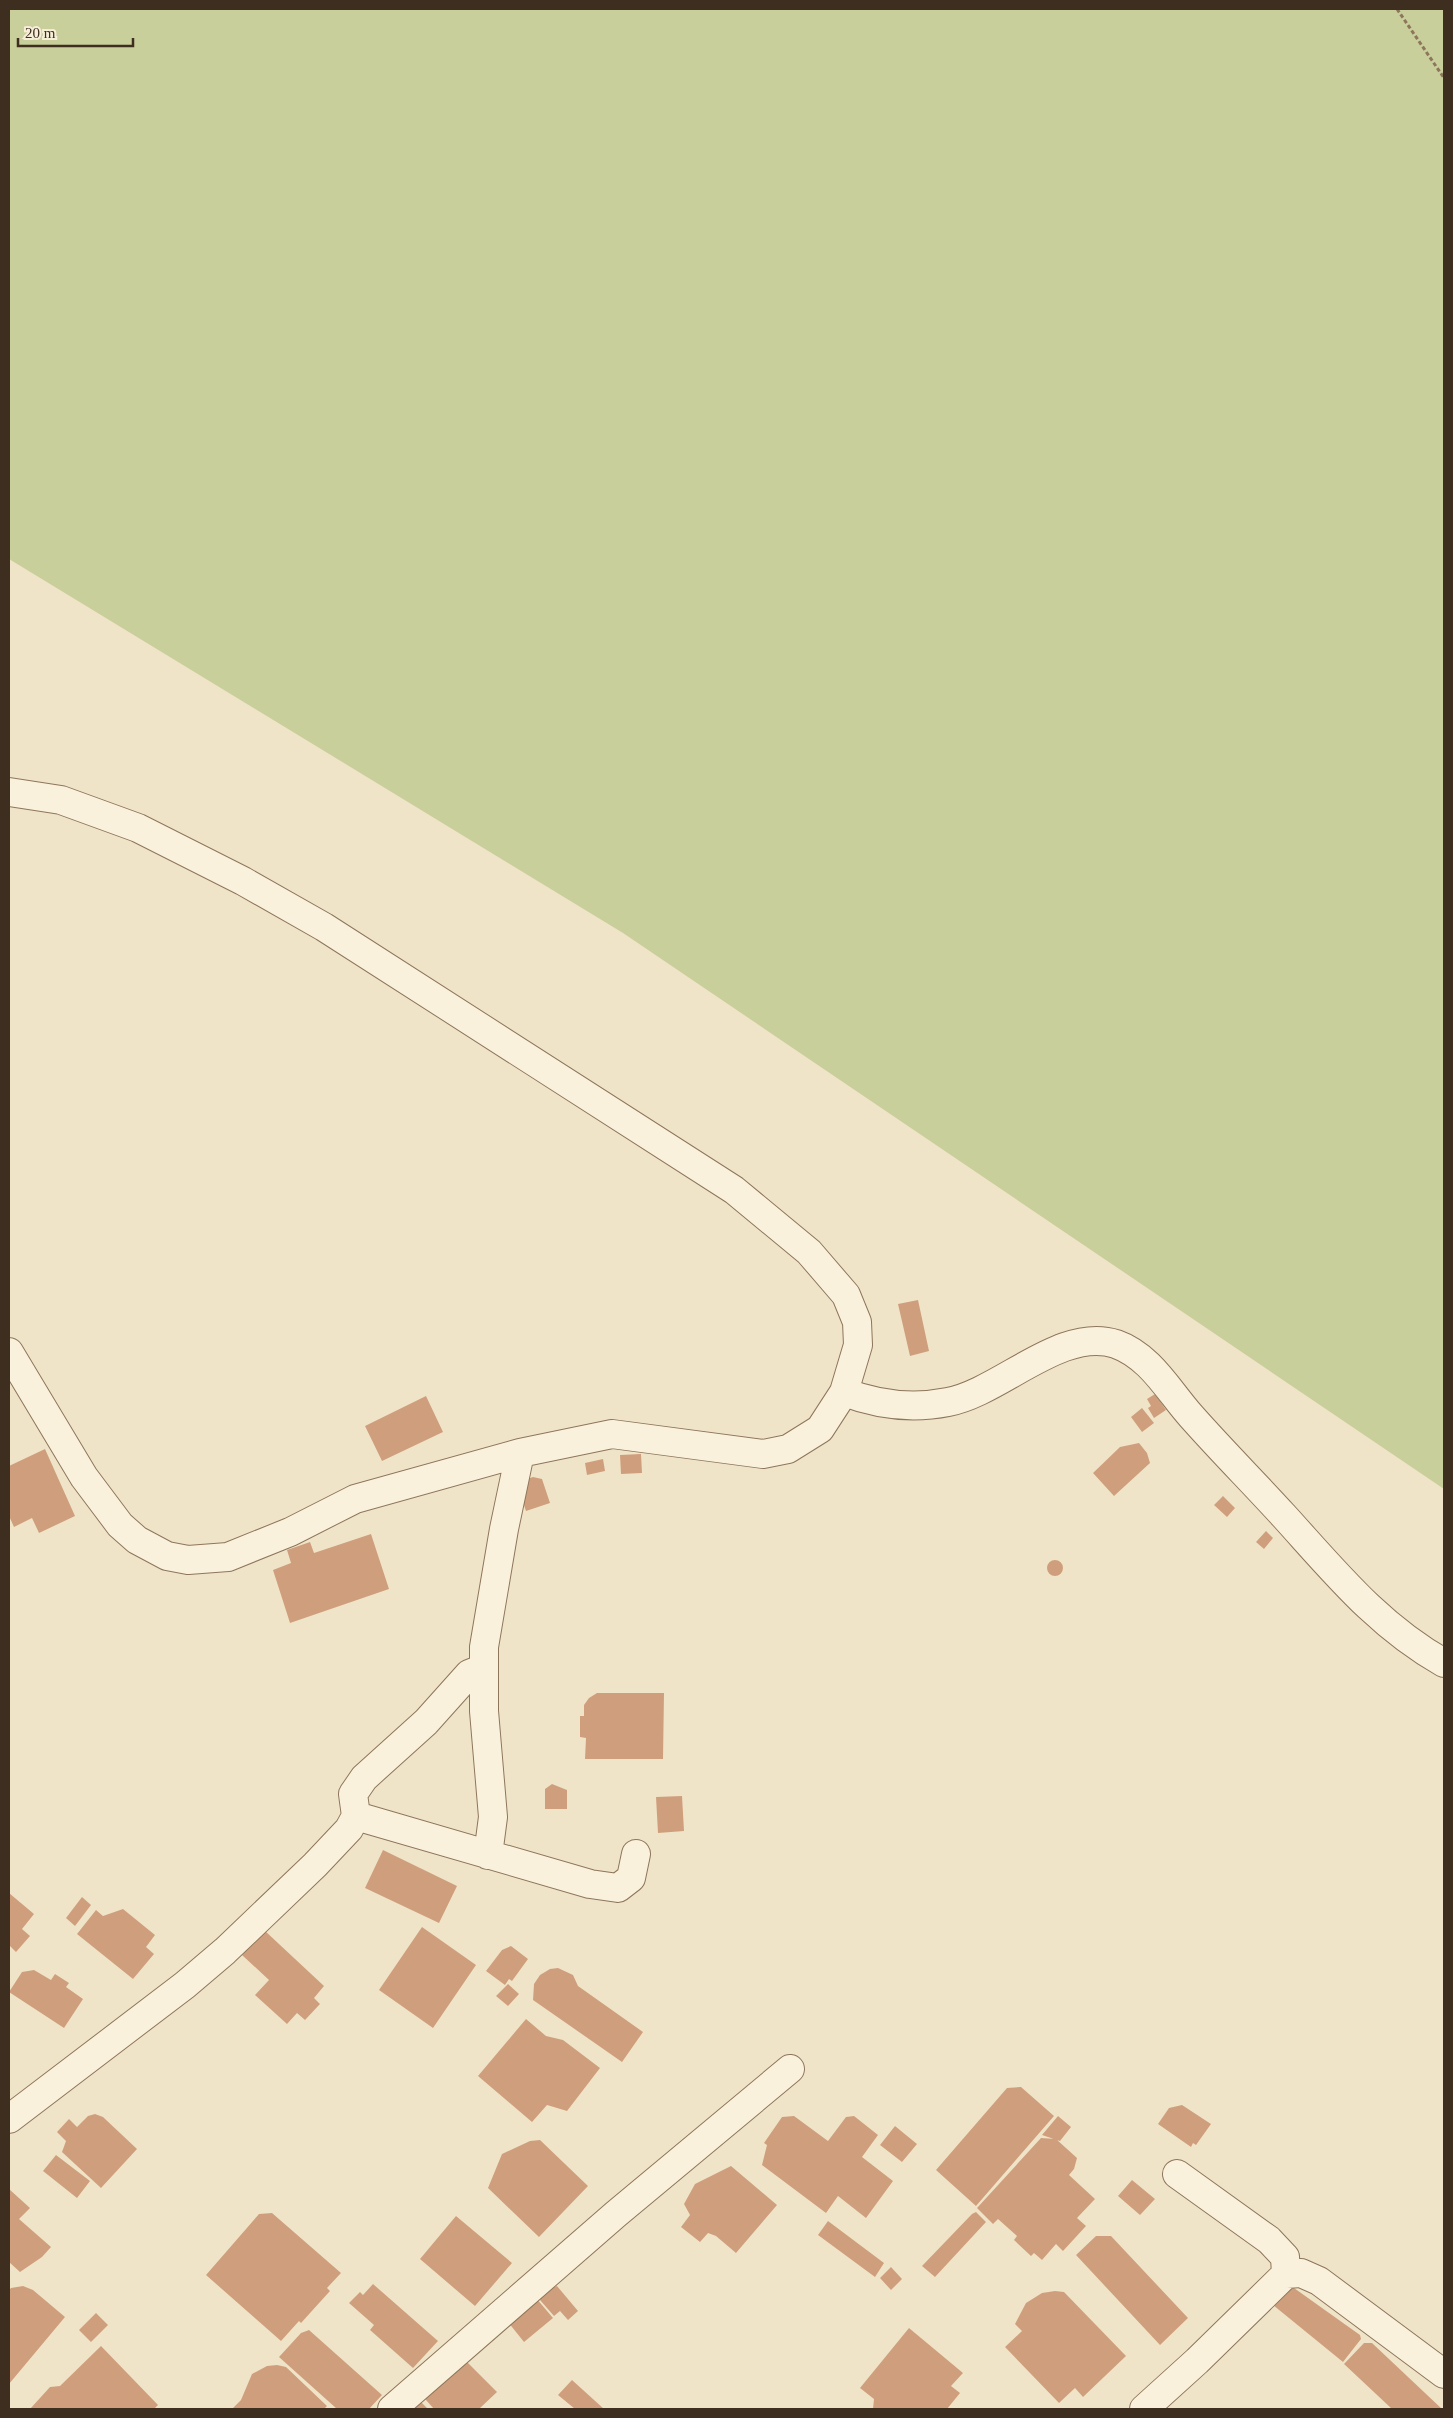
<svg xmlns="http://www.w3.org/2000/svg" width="1453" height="2418" font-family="'Times New Roman',serif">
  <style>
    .green { fill: #c9cf9b }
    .building { fill: #cf9f7d }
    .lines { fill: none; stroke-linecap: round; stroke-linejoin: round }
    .street-casing { stroke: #8d765c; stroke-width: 30 }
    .path { stroke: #8d765c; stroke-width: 3; stroke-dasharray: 4 2.5; stroke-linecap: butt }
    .street { stroke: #faf1dc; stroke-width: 28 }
  </style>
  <rect width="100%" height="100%" fill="#f0e4c8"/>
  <path class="green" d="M9 9H1444V1489L623 933 9 559Z"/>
  <path class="building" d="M918 1300 929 1351 910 1356 898 1304Z
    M1155 1394 1166 1410 1154 1418 1148 1408 1151 1406 1147 1399Z
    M426 1396 443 1432 382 1461 365 1426Z
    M1142 1408 1154 1423 1142 1432 1131 1417Z
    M1139 1443 1147 1453 1150 1463 1114 1496 1093 1473 1120 1447Z
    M45 1449 75 1516 39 1533 32 1518 14 1527 9 1516V1466Z
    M641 1454 642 1473 621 1474 620 1455Z
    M603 1459 605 1471 587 1475 585 1463Z
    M533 1477 542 1479 550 1503 526 1511 521 1496 526 1494 521 1481Z
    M1223 1496 1235 1508 1227 1517 1214 1505Z
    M1266 1531 1273 1538 1264 1549 1256 1542Z
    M371 1534 389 1589 290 1623 273 1570 291 1563 287 1550 310 1542 314 1553Z
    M1047 1568a8 8 0 1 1 16 0a8 8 0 1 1-16 0Z
    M597 1693H664L663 1759H585L586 1738 580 1737V1716H584V1705L589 1698Z
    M552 1784 567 1790V1809H545V1789Z
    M682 1796 684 1831 658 1833 656 1797Z
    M383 1850 457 1886 439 1923 365 1888Z
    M9 1893 34 1914 22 1929 30 1936 16 1952 9 1945Z
    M82 1897 91 1905 75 1926 66 1918Z
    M123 1909 155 1935 146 1947 154 1954 133 1979 77 1934 96 1910 103 1916Z
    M422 1927 476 1965 433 2028 379 1990Z
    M264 1930 324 1986 314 1998 320 2004 305 2020 297 2013 287 2024 255 1995 269 1980 242 1955Z
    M511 1946 528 1959 512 1981 509 1979 505 1985 486 1971 502 1950Z
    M558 1968 573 1975 578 1986 643 2032 622 2062 533 2000 534 1984 540 1975 550 1969Z
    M34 1970 51 1980 55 1974 69 1983 66 1987 83 1999 64 2028 9 1992 22 1972Z
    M508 1984 519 1994 508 2006 496 1996Z
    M526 2019 546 2036 563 2040 600 2068 567 2111 547 2105 532 2122 478 2076Z
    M1021 2087 1054 2116 976 2206 936 2170 1007 2088Z
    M1182 2105 1211 2124 1196 2145 1193 2143 1191 2147 1158 2124 1169 2108Z
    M95 2114 103 2117 137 2149 101 2188 62 2152 66 2141 57 2132 69 2119 77 2127 88 2116Z
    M794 2116 828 2141 846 2117 854 2116 878 2135 862 2157 893 2181 866 2218 838 2196 826 2213 762 2165 767 2145 764 2143 782 2117Z
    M1058 2116 1071 2127 1060 2141 1042 2135Z
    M895 2126 917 2144 902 2162 880 2145Z
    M1041 2138 1056 2139 1077 2158 1074 2169 1069 2175 1095 2199 1077 2218 1086 2226 1063 2251 1056 2244 1042 2260 1034 2253 1031 2256 1014 2240 1017 2236 998 2219 993 2224 977 2208Z
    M540 2140 588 2186 539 2237 488 2188 502 2154 530 2141Z
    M56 2155 90 2181 77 2198 43 2171Z
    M731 2166 777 2205 736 2253 716 2236 708 2233 700 2242 681 2227 690 2215 684 2204 695 2184Z
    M1132 2180 1155 2199 1140 2215 1118 2196Z
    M9 2189 30 2208 19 2219 51 2247 42 2257 20 2272 9 2262Z
    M976 2212 986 2222 935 2277 922 2266 972 2214Z
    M272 2213 341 2273 327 2288 330 2291 301 2323 299 2321 281 2341 206 2275 259 2214Z
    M456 2216 512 2263 475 2306 420 2259Z
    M828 2221 884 2263 875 2277 818 2235Z
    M1096 2236H1111L1188 2318 1160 2345 1076 2255Z
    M891 2267 902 2279 891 2290 880 2278Z
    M373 2284 438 2341 413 2368 370 2330 374 2325 349 2303 360 2292 363 2295Z
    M23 2286 33 2290 65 2317 9 2384V2290L11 2288Z
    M557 2286 578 2311 568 2320 560 2311 554 2316 540 2300 543 2291Z
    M1288 2286 1294 2288 1360 2335 1361 2339 1343 2362 1273 2305Z
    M1055 2291 1064 2292 1126 2356 1083 2397 1075 2388 1059 2403 1005 2347 1022 2331 1015 2324 1026 2303 1042 2293Z
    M536 2298 553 2318 524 2342 508 2322Z
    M96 2313 108 2325 91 2342 79 2330Z
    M909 2328 963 2373 951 2386 960 2393 947 2409H873L874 2399 860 2388Z
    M309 2330 382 2395 369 2409H337L279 2357 301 2333Z
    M1364 2343H1372L1442 2409H1392L1344 2364Z
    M101 2346 158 2405 154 2409H30L50 2387 60 2386Z
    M461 2356 497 2392 479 2409H434L426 2400 423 2393Z
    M277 2365 286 2367 327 2406 324 2409H232L241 2400 252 2374 267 2366Z
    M572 2380 604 2409H575L558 2395Z
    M419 2400 428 2409H409Z"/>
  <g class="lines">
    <defs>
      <path id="street" d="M9 792 61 800 138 828 243 881 324 927 734 1190 809 1252 846 1295 857 1322 858 1345 844 1392 820 1429 788 1449 763 1454 612 1434 520 1453 355 1499 290 1532 228 1557 188 1560 167 1556 137 1540 120 1525 84 1477 9 1352
        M844 1392C878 1405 913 1409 948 1402 1001 1392 1061 1326 1116 1344 1150 1356 1168 1390 1191 1416 1221 1450 1253 1482 1284 1516 1334 1571 1378 1626 1444 1663
        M356 1816 590 1884 618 1888 631 1878 636 1854
        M488 1855 493 1817 484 1711V1647L504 1529 520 1453
        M9 2119 185 1985 225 1951 315 1865 349 1829 356 1816 353 1794 364 1778 426 1722 469 1674 484 1668
        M1177 2174 1269 2240 1285 2257 1286 2274
        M392 2409 616 2214 790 2069
        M1144 2409 1197 2361 1286 2274 1301 2273 1319 2281 1444 2374"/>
    </defs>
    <use href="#street" class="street-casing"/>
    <path class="path" d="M1397 9 1444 78"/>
    <use href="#street" class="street"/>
  </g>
  <rect width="1453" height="2418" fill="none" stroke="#3d2e20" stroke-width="20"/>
  <path d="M18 38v8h115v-8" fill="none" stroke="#3d2e20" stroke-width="2.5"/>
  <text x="25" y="38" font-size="15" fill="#3d2e20" stroke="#f7eed8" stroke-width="4" paint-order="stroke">20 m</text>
</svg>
